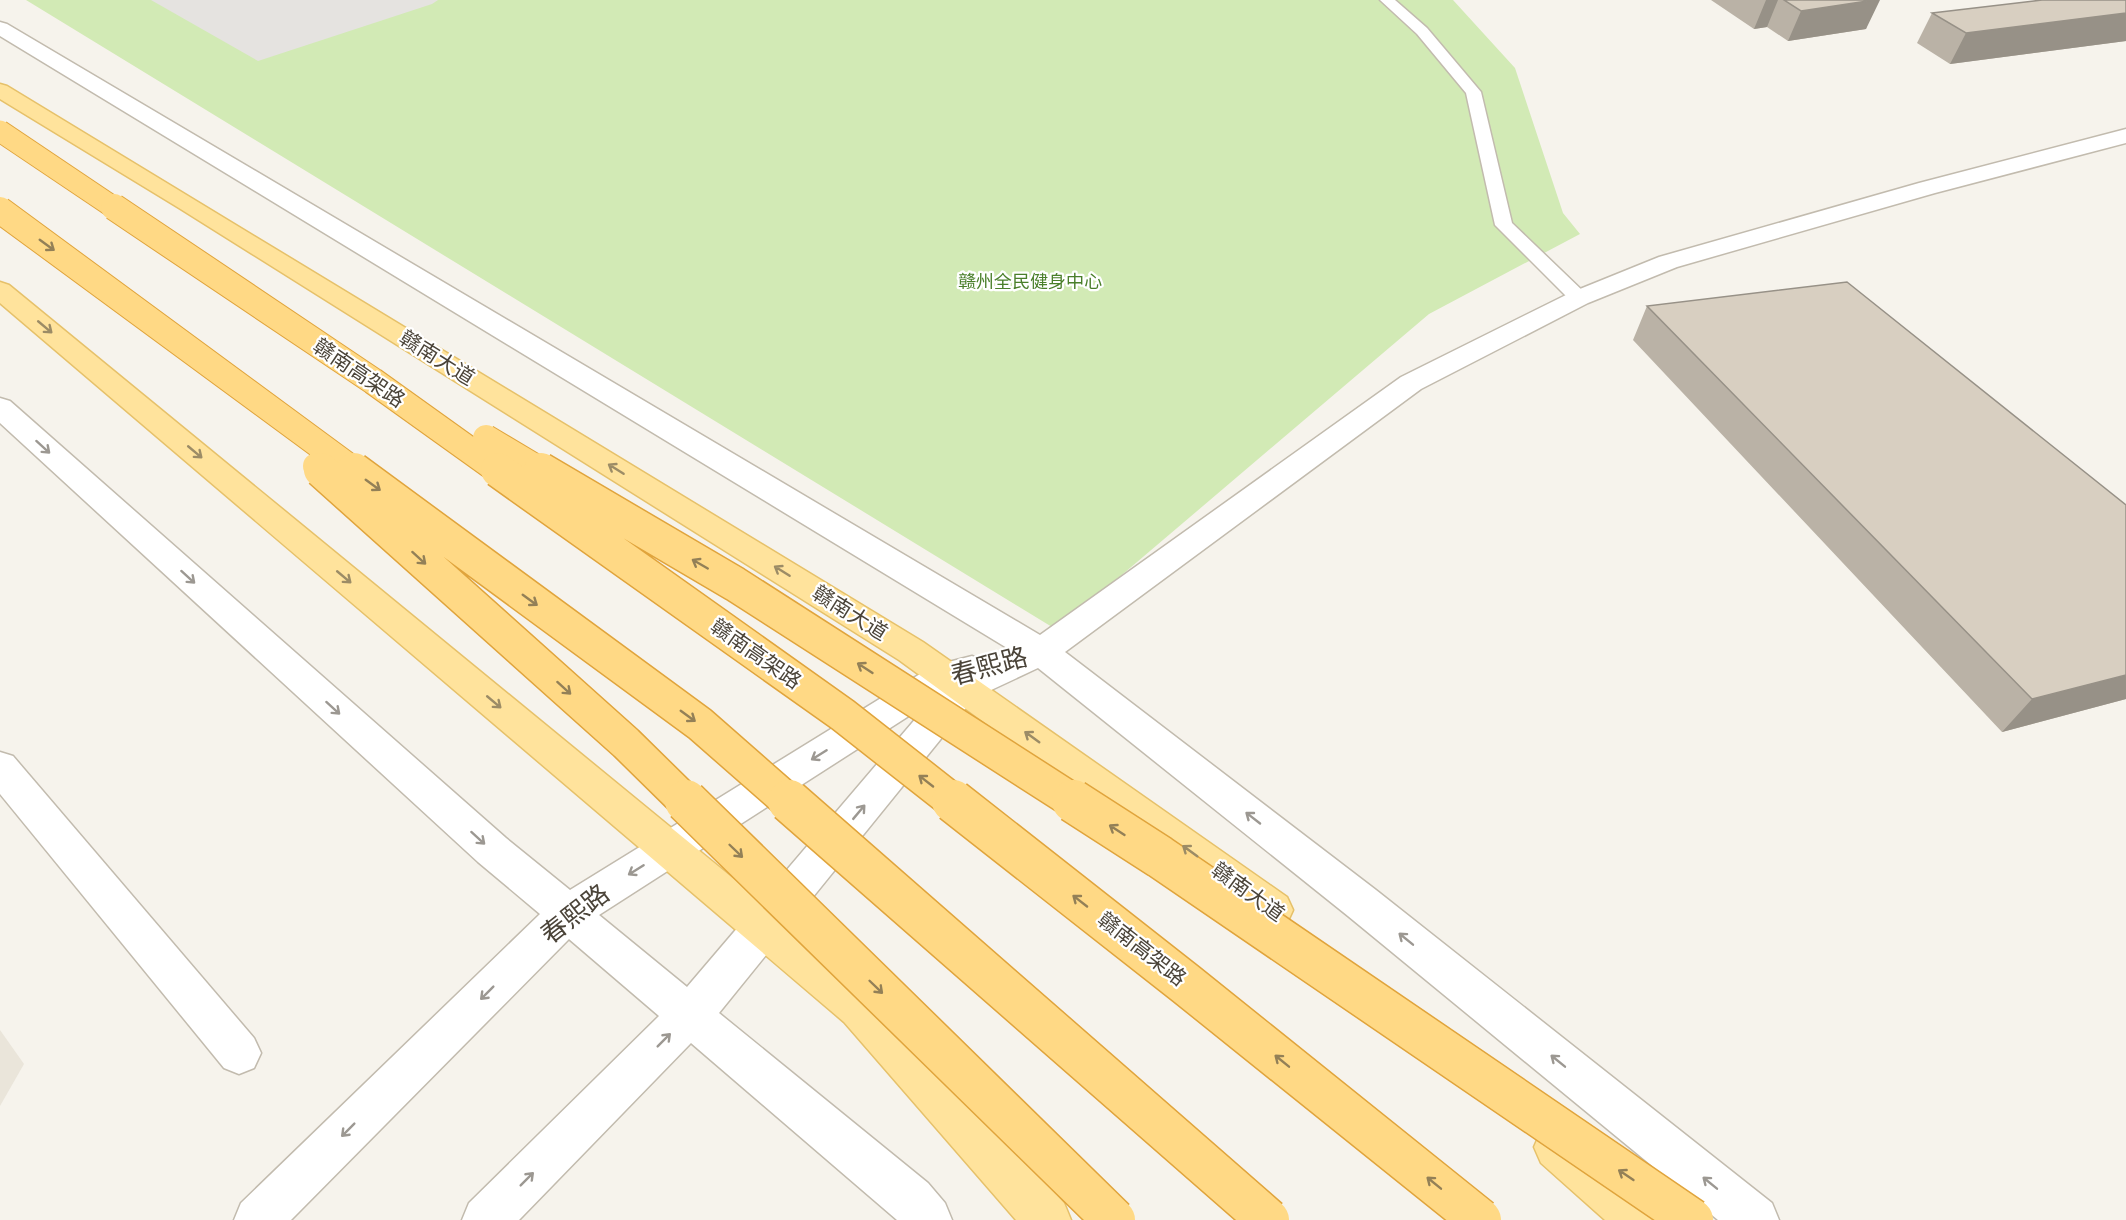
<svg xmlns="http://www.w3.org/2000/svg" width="2126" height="1220" font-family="'Asap Condensed','Noto Sans SC',sans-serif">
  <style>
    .residential { fill: #eae5da }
    .green { fill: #d2eab5 }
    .parking { fill: #e5e3e0 }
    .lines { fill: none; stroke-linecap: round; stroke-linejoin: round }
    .service-casing { stroke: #c2bbae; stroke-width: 3 }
    .minor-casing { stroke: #c2bbae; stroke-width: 3 }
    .tertiary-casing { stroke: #c2bbae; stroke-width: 3 }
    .primary-casing { stroke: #e6c16a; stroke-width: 3 }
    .service { fill: #fff; fill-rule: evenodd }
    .minor { fill: #fff; fill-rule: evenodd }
    .tertiary { fill: #fff; fill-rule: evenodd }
    .primary { fill: #ffe39c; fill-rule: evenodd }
    .trunk-bridge-far3-casing { stroke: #e0a43c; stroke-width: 23; stroke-linecap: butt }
    .trunk-bridge-far2-casing { stroke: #e0a43c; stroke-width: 28; stroke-linecap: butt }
    .trunk-bridge-far1-casing { stroke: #e0a43c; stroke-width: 37; stroke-linecap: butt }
    .trunk-bridge-casing { stroke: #e0a43c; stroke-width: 45; stroke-linecap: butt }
    .trunk-bridge-far3 { stroke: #ffd985; stroke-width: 21 }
    .trunk-bridge-far2 { stroke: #ffd985; stroke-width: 26 }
    .trunk-bridge-far1 { stroke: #ffd985; stroke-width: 34 }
    .trunk-bridge { stroke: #ffd985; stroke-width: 42 }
    .wall { fill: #bab2a6 }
    .shaded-wall { fill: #979187 }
    .building { fill: #d8cfc1; stroke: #979187; stroke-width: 1.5 }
    .oneway { stroke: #938057 }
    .oneway2 { stroke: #9c8c66 }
    .oneway3 { stroke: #9c9892 }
    .labels { text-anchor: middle; stroke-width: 4.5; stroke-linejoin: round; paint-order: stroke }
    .far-park-label { font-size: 18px; fill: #4a7f2a; stroke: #fff }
    .street-label { font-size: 21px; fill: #4b4439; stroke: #fff }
    .near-street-label { font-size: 26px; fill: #4b4439; stroke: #fff }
  </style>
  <rect width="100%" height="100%" fill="#f6f3ec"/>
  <path class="residential" d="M0 1030 24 1064 0 1106Z"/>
  <path class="green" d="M26 0H1453L1515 68 1563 213 1580 234 1429 314 1057 630Z"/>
  <path class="parking" d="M151 0H438L432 4 258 61Z"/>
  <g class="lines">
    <defs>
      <path id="service" d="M1380 0H1395L1427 28 1481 92 1512 223 1586 294 1588 298 1586 302H1572L1495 225 1466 93 1417 34Z"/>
      <path id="minor" d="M0 752 13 756 254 1038 261 1053 254 1068 239 1074 224 1068 0 794Z"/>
      <path id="tertiary" d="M0 22 7 24 1040 635 1401 377 1570 293 1659 257 1919 183 2126 129V143L1935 193 1677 267 1588 303 1421 389 1065 652 1376 890 1772 1203 1779 1220H1718L1348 916 1038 668 974 698 719 1013 928 1183 945 1203 952 1220H897L691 1043 519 1220H462L469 1203 659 1016 569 939 291 1220H234L241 1203 540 914 478 862 0 423V398L10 401 506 838 570 890 933 666 972 656 986 662 1012 651 0 36ZM929 703 687 987 599 915Z"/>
      <path id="primary" d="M0 84 7 86 923 642 1287 897 1293 910 1287 923 1273 928 1259 923 899 660 179 208 0 99Z
        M0 282 9 285 874 994 1064 1203 1071 1220H1016L844 1022 0 303Z
        M1557 1124 1573 1131 1658 1203 1665 1220H1605L1541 1163 1534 1147 1541 1131Z"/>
    </defs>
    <use href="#service" class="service-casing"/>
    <use href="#minor" class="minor-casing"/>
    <use href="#tertiary" class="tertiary-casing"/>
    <use href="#primary" class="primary-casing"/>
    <use href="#service" class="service"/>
    <use href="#minor" class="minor"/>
    <use href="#tertiary" class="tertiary"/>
    <use href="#primary" class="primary"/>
    <defs>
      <path id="trunk-bridge-far3" d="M0 131 116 209"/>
      <path id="trunk-bridge-far2" d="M114 207 373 381 500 472
        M0 210 356 472
        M486 438 543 472
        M316 466 322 472"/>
      <path id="trunk-bridge-far1" d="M321 470 626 743 687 803
        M354 470 700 724 790 803
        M498 470 843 715 955 803
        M541 470 735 584 1076 803"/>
      <path id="trunk-bridge" d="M686 801 1114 1220
        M789 801 1268 1220
        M953 801 1186 984 1480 1220
        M1073 801 1160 857 1692 1220"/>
    </defs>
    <use href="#trunk-bridge-far3" class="trunk-bridge-far3-casing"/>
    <use href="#trunk-bridge-far2" class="trunk-bridge-far2-casing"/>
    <use href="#trunk-bridge-far1" class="trunk-bridge-far1-casing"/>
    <use href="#trunk-bridge" class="trunk-bridge-casing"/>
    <use href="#trunk-bridge-far3" class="trunk-bridge-far3"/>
    <use href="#trunk-bridge-far2" class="trunk-bridge-far2"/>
    <use href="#trunk-bridge-far1" class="trunk-bridge-far1"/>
    <use href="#trunk-bridge" class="trunk-bridge"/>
  </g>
  <path class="wall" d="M1711 0H1874L1866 29 1788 41 1767 27 1754 29Z
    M2126 0V41L1950 64 1917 43 1932 13Z
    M1647 306 2126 699 2002 732 1633 340Z"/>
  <path class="shaded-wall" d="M1766 0H1778L1767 27 1754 29Z
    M1874 0H1880L1866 29 1788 41 1801 11Z
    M2126 13V41L1950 64 1966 33Z
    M2126 675V699L2002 732 2032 699Z"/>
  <path class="building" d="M1784 0H1874L1801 11Z
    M2042 0H2126V13L1966 33 1932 13Z
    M1847 282 2126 505V675L2032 699 1647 306Z"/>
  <defs><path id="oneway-shaft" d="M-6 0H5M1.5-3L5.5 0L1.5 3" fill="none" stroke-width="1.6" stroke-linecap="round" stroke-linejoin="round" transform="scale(1.5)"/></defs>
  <g class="oneway">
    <use href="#oneway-shaft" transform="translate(47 245) rotate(36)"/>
    <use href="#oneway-shaft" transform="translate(373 485) rotate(36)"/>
    <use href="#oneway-shaft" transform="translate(419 558) rotate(42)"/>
    <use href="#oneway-shaft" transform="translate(700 564) rotate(-150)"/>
    <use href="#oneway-shaft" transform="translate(530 600) rotate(36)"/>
    <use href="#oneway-shaft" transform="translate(865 668) rotate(-147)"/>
    <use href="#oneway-shaft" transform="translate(564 688) rotate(42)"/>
    <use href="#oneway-shaft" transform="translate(688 716) rotate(36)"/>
    <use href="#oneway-shaft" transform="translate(926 781) rotate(-142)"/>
    <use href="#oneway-shaft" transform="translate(1117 830) rotate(-147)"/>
    <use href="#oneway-shaft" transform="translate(736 851) rotate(44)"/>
    <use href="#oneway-shaft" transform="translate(1080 901) rotate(-142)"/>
    <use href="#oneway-shaft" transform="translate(876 987) rotate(44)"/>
    <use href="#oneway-shaft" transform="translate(1282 1061) rotate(-141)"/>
    <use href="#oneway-shaft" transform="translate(1626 1175) rotate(-146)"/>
    <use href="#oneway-shaft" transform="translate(1434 1183) rotate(-141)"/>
  </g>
  <g class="oneway2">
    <use href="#oneway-shaft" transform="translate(45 327) rotate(40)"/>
    <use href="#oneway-shaft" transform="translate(195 452) rotate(40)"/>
    <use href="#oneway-shaft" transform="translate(616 469) rotate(-148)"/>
    <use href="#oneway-shaft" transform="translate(782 571) rotate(-148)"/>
    <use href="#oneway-shaft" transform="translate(344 577) rotate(40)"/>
    <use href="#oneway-shaft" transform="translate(494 702) rotate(40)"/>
    <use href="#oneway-shaft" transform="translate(1032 737) rotate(-144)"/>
    <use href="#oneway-shaft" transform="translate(1190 851) rotate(-144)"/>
  </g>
  <g class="oneway3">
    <use href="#oneway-shaft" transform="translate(43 447) rotate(42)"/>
    <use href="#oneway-shaft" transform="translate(188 577) rotate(42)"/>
    <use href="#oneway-shaft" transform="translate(333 708) rotate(42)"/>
    <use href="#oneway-shaft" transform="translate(819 755) rotate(148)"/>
    <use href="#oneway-shaft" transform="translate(859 812) rotate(-50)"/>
    <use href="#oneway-shaft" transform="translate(1253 818) rotate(-142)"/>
    <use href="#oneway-shaft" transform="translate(478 838) rotate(42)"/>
    <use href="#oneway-shaft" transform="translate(636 870) rotate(148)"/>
    <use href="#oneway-shaft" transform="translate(1406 939) rotate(-141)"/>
    <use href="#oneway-shaft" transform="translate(487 993) rotate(135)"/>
    <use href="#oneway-shaft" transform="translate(664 1040) rotate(-45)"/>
    <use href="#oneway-shaft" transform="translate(1558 1061) rotate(-141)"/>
    <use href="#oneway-shaft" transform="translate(348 1130) rotate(135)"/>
    <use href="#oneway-shaft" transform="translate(527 1179) rotate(-45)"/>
    <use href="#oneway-shaft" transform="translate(1710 1183) rotate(-141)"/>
  </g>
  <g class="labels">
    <g class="far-park-label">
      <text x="1030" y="288">赣州全民健身中心</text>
    </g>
    <g class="street-label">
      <text transform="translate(437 358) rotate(32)" y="7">赣南大道</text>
      <text transform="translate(359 373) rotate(34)" y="7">赣南高架路</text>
      <text transform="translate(850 613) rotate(32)" y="7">赣南大道</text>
      <text transform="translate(756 654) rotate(35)" y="7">赣南高架路</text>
      <text transform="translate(1248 892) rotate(36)" y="7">赣南大道</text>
      <text transform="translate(1142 949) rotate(38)" y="7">赣南高架路</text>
    </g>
    <g class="near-street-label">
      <text transform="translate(989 666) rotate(-15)" y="9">春熙路</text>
      <text transform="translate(575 914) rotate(-38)" y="9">春熙路</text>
    </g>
  </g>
</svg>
